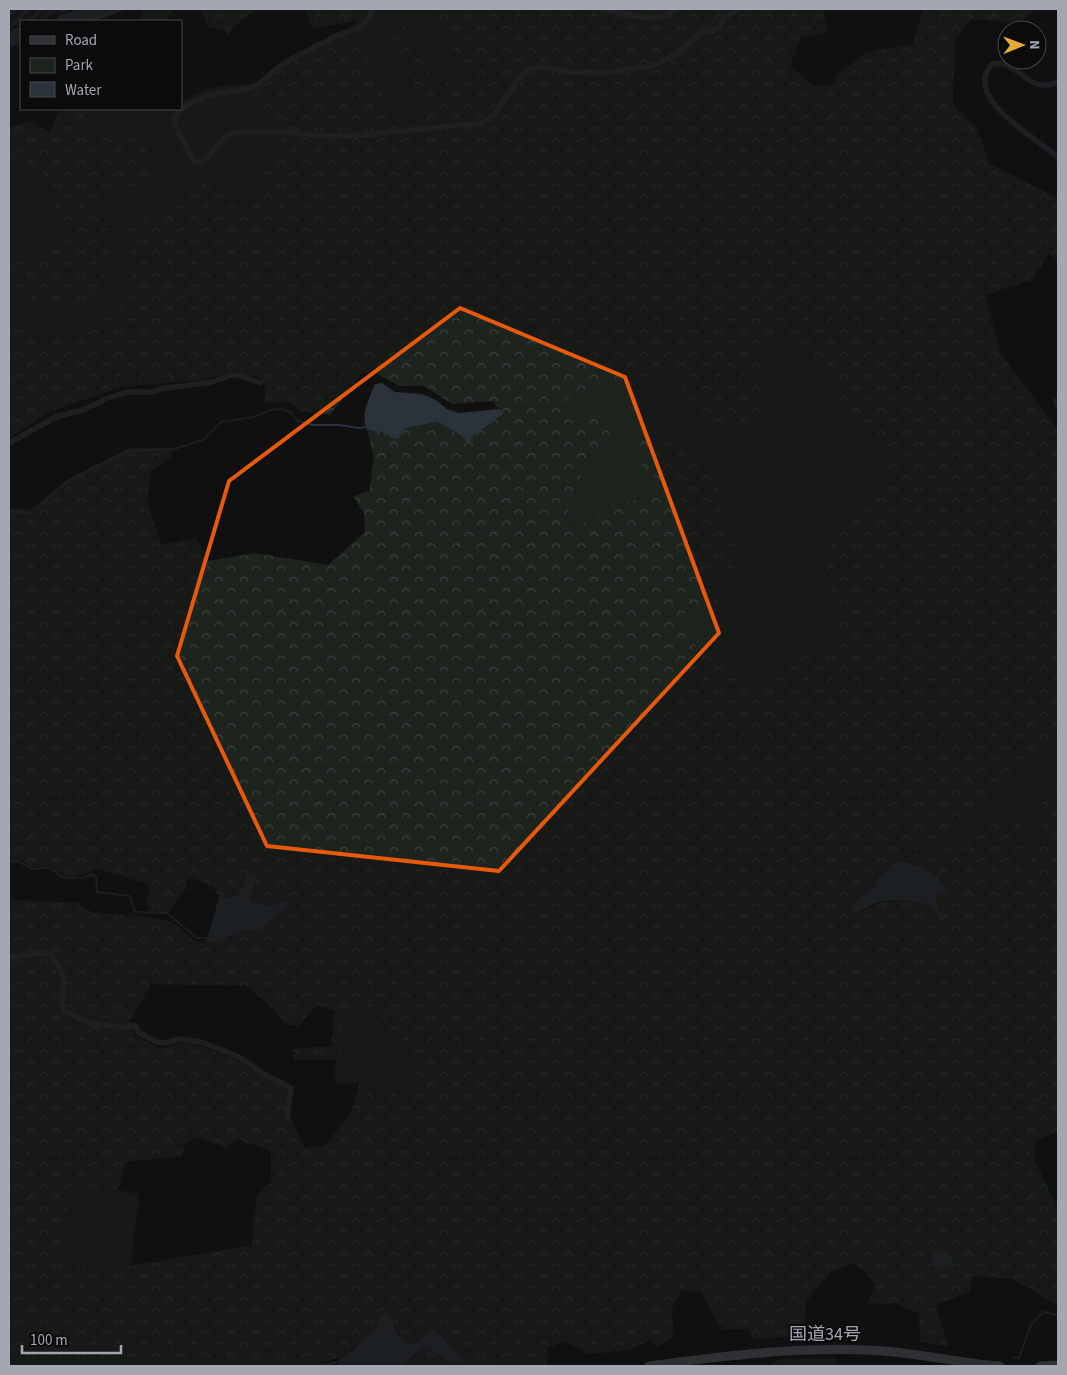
<svg xmlns="http://www.w3.org/2000/svg" width="1067" height="1375" font-family="'Source Sans 3','Noto Sans JP',sans-serif">
  <style>
    .industrial { fill: url(#industrial-furrows) }
    .green { fill: #1d241e }
    .forest { fill: url(#forest-crowns); fill-rule: evenodd }
    .water { fill: #2b3239 }
    .lines { fill: none; stroke-linecap: round; stroke-linejoin: round }
    .stream { stroke: #2b3239; stroke-width: 2 }
    .river { stroke: #2b3239; stroke-width: 12 }
    .minor { stroke: #313236; stroke-width: 5.5 }
    .trunk { stroke: #56585e; stroke-width: 9 }
    .marked { fill: none; stroke: #e8590c; stroke-width: 4; stroke-linejoin: round }
    .labels { text-anchor: middle; stroke-width: 4; stroke-linejoin: round; paint-order: stroke }
    .street-label { font-size: 18px; fill: #a2a7b1; stroke: #0b0b0c }
  </style>
  <defs>
    <pattern id="industrial-furrows" width="10" height="10" patternUnits="userSpaceOnUse" patternTransform="scale(1.25)"><rect width="10" height="10" fill="#1c1c1e"/><path d="M-1 1l2-2M0 10L10 0M9 11l2-2" fill="none" stroke="#3a3a3c"/></pattern>
    <pattern id="forest-crowns" width="20" height="18" patternUnits="userSpaceOnUse" patternTransform="scale(1.25)"><rect width="20" height="18" fill="#1d241e"/><path d="M2 6a3 3 0 1 1 6 0M12 15a3 3 0 1 1 6 0" fill="none" stroke="#3b413c"/></pattern>
  </defs>
  <rect width="100%" height="100%" fill="#101011"/>
  <path class="industrial" d="M9 9H75L35 21H21V25L9 29Z"/>
  <path class="green" d="M141 9H173L167 21H140L142 17Z
    M367 9H431L465 73 438 87 405 25 390 35 426 118 395 123 353 25Z
    M237 85 291 152 266 162 264 198 226 203 215 186 191 181 172 208 135 220 121 232 134 257 128 301 85 335 38 342 9 320V282L110 261 105 192 138 187 135 138 92 132 80 109H181V102C205 88 210 86 237 85Z
    M27 165 47 176 61 237 26 262 9 259V166Z
    M784 339 837 374V416L887 440V490L853 509 822 560 839 614 835 636 749 692 722 653 698 651 684 614 692 608H710L707 577H734L738 533 720 512 721 475 661 481 659 496 605 505 589 521 575 525 566 518 584 469 613 434 596 405 574 420 565 399 592 387 674 370 701 426 763 423 765 347 771 341Z
    M1058 730V788L1040 803 1045 818 1041 846 1020 876 1025 862 1021 852V810L983 829 971 846 946 847 914 863 900 860 956 829 1036 758 1054 732Z
    M367 1006 379 1009 386 1043 415 1064 416 1091 408 1098 393 1089H378L359 1083 340 1084 343 1024Z
    M72 1185 118 1190 139 1194 131 1266 68 1264 59 1254Z"/>
  <path class="forest" d="M200 9H257L232 28 230 36 222 29 209 28Z
    M305 9H367L356 21 316 28 311 25Z
    M431 9H826L824 15 828 33 801 37 790 66 814 86 832 85 839 73 866 52 913 44 923 9H1033V11L1017 23 971 19 955 40 953 104 977 129 990 164 1058 198V260L1049 254 1031 280 985 295 1001 354 1058 430V730L1054 732 1036 758 956 829 891 864 886 872 878 878 876 886 853 903 860 912C879 901 913 893 932 908 936 911 939 919 943 924V916L935 900 938 893 947 888 943 881 914 863 946 847 971 846 983 829 1021 810V852L1025 862 1021 873 1041 846 1045 818 1040 803 1058 788V1132L1037 1140 1034 1158 1058 1209V1305L1012 1279 972 1276 970 1292 936 1305 948 1346 920 1342 919 1314 895 1303 867 1304 875 1284 866 1272 852 1263 831 1272 806 1302 804 1336 752 1339 749 1329H722L700 1292 682 1291 672 1308 674 1337 657 1348 650 1340 629 1350 589 1354 565 1341 548 1348 547 1366H530L529 1364 436 1366C424 1363 413 1366 401 1366L412 1359 416 1351 423 1348 429 1349 438 1356 461 1357C452 1352 447 1343 441 1334 436 1335 429 1334 424 1336 414 1342 414 1346 401 1341L394 1328 391 1314 381 1315C376 1329 377 1335 362 1338 350 1355 341 1358 321 1362V1366H9V1091L12 1087 11 1082 9 1081V899L77 903 94 913 133 915 172 922 194 940 206 943 219 898 213 886 188 877 185 890 169 912 149 911 147 901 150 885 96 868C77 880 66 878 48 865L33 867 19 860 9 861V508L31 509 69 478 129 448H171L172 457 151 472 148 503 162 545 196 538 209 561 255 553 328 565 365 532 364 513 353 496 369 491 374 457 367 430 385 433 399 437 405 428 438 422 462 436 471 437 503 414 493 401 452 404 424 386H400L377 374 363 372 330 415 300 411 289 402 263 403 266 392 261 378 237 372 198 380 122 387 51 411 9 438V320L38 342 85 335 128 300 134 257 120 232 135 220 172 208 191 181 215 186 226 203 264 198 266 161 291 152 237 85 258 84 287 62 319 47 353 25 395 123 426 118 390 35 405 25 438 87 465 73ZM784 339 837 374V416L887 440V490L853 509 822 560 839 614 835 636 749 691 722 653 698 651 684 614 692 608H710L720 603 708 577H734L738 533 720 512 721 475 660 437H640L642 470 661 481 659 496 604 505 590 521 574 525 566 518 584 469 613 434 597 405 574 419 566 399 592 387 673 370 701 426 753 433 763 423 765 347 771 341ZM151 984 247 986 272 1008 285 1024 299 1026 317 1005 335 1011 331 1046 292 1049 294 1060H336L334 1082 340 1084 343 1024 367 1006 379 1009 386 1043 415 1064 416 1091 407 1098 393 1089H378L359 1083 351 1114 324 1146 304 1147 290 1116 293 1093 234 1058 189 1042 160 1048 134 1035 130 1021ZM197 1137 227 1148 237 1139 271 1151V1181L256 1197 252 1245 131 1266 68 1264 59 1254 72 1186 118 1190 126 1162 182 1156 186 1143Z
    M66 109H80L92 132 135 138 153 157 152 173 138 187 105 192 110 261 97 296 80 305 41 306 9 282V259L26 261 61 237 47 176 27 165 9 166V128L28 121 49 132 59 112Z
    M835 1358 837 1366H770L780 1359Z"/>
  <path class="water" d="M382 383 395 392 422 394 436 400 447 409 459 413 500 409 503 414 472 437 468 444 462 436 438 422 405 428 399 438 394 439 385 433 367 430C360 415 369 398 375 384Z
    M900 860C917 864 938 873 947 888L938 893 935 900 943 916V925C940 920 937 912 932 908 920 897 886 899 872 905 865 908 861 912 854 912L852 910 853 903 876 886 878 878 886 872 891 864Z
    M253 874 256 879 249 898 251 903 273 906 285 901 290 902 288 907 273 916 260 930C247 931 230 929 223 942L216 940 206 943 219 898C242 897 239 895 248 875Z
    M934 1251 945 1253 952 1258V1267L943 1269 935 1268 932 1260Z
    M385 1312 391 1314 394 1328 401 1341 409 1344 417 1342 425 1335 437 1333 441 1334 448 1345 464 1361C445 1368 435 1348 425 1348 415 1349 410 1362 401 1366 398 1367 392 1366 389 1366 372 1366 355 1366 338 1366L340 1358 354 1350 362 1338C383 1333 372 1322 385 1312Z"/>
  <g class="lines">
    <path class="stream" d="M9 511 32 513 69 480 128 451 174 449 203 440 221 422 254 417 270 410 282 409 290 412 298 421 313 425H340L359 428 366 427
      M9 862 17 861 33 869 48 867 62 877 83 878 92 874 96 877 97 892 130 896 135 912 167 913 197 938H208
      M1034 1098 1058 1112
      M1014 1358H1019L1031 1325 1043 1312 1058 1315
      M317 1366 339 1362"/>
    <path class="river" d="M62 21 99 9
      M9 37 21 33"/>
    <path class="minor" d="M606 9C623 13 661 27 673 9
      M86 21 120 9
      M9 44 21 41
      M1058 82C1028 96 1018 58 992 64 961 100 1039 138 1058 158
      M181 108 208 96 255 87 280 66 293 58 338 35 356 29 363 25 370 17 373 9
      M175 125 174 118 180 109
      M179 133 193 160 195 162H203L224 138 228 135 240 132H285L322 136 364 135 482 123 494 115 519 78 527 70 540 67 569 72 604 73 644 67 659 63 678 53 701 32 712 31 718 28 725 18 737 9
      M1056 401 1058 406
      M9 443 56 417 86 409 108 398 127 392H153L160 389 212 382 232 375 242 376 260 383
      M9 958 37 953H44L51 955 60 968 64 978 62 1005 66 1012 90 1023 123 1027 135 1025 138 1032 157 1042 164 1043 180 1039 201 1042 237 1056 264 1074 291 1088 287 1118"/>
    <path class="trunk" d="M649 1366C728 1355 804 1346 883 1351 923 1354 961 1363 1000 1366
      M1040 1366 1058 1365"/>
  </g>
  <path d="M0 0H1067V1375H0ZM460 308 625 377 719 633 499 871 267 846 177 656 229 481Z" fill="#101011" fill-opacity=".55" fill-rule="evenodd"/>
  <path class="marked" d="M460 308 625 377 719 633 499 871 267 846 177 656 229 481Z"/>
  <g class="labels">
    <g class="street-label">
      <text x="825" y="1340">国道34号</text>
    </g>
  </g>
  <rect width="1067" height="1375" fill="none" stroke="#a2a7b1" stroke-width="20"/>
  <rect x="20" y="20" width="162" height="90" fill="#0b0b0c" stroke="#47494e"/>
  <rect x="30" y="36" width="25" height="8" fill="#313236" stroke="#47494e"/>
  <text x="65" y="45" font-size="15" fill="#a2a7b1">Road</text>
  <rect x="30" y="58" width="25" height="15" fill="#1d241e" stroke="#47494e"/>
  <text x="65" y="70" font-size="15" fill="#a2a7b1">Park</text>
  <rect x="30" y="82" width="25" height="15" fill="#2b3239" stroke="#47494e"/>
  <text x="65" y="95" font-size="15" fill="#a2a7b1">Water</text>
  <g transform="translate(1022 45) rotate(89)"><circle r="24" fill="#0b0b0c" stroke="#47494e"/>
  <path d="M0-4L9 19L0 12L-9 19Z" fill="#e4ab35"/>
  <text y="-8" font-size="14" font-weight="bold" text-anchor="middle" fill="#a2a7b1">N</text>
  </g>
  <path d="M22 1345v8h99v-8" fill="none" stroke="#a2a7b1" stroke-width="2.5"/>
  <text x="30" y="1345" font-size="15" fill="#a2a7b1" stroke="#0b0b0c" stroke-width="4" paint-order="stroke">100 m</text>
</svg>
